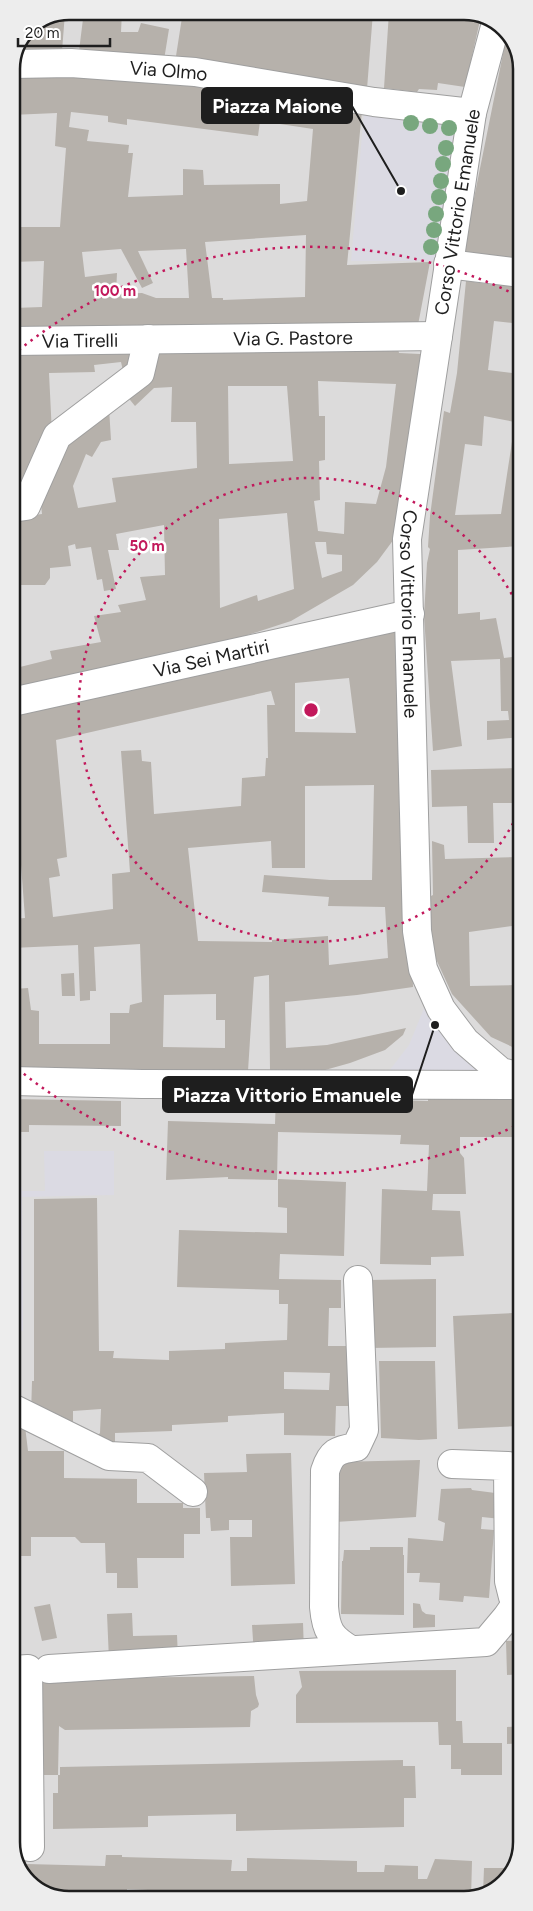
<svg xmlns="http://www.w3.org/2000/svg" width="533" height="1911" font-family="Figtree,sans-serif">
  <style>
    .residential { fill: #dcdbdb }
    .plaza { fill: #dbdae3 }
    .building { fill: #b6b1ab; fill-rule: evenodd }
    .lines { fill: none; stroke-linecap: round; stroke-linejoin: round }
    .street-casing { stroke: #9f9f9f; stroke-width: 30 }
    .street { stroke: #fff; stroke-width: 28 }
    .tree { fill: #78a77e }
    .ring { fill: none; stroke: #c2185b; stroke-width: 2.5; stroke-dasharray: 2.5 5 }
    .labels { text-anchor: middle; stroke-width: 5; stroke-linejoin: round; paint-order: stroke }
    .street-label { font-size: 19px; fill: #1e1e1e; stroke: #fff }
    .rim { fill: none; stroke: #1e1e1e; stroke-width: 2.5 }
    .centre { fill: #c2185b; stroke: #fff; stroke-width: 2.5 }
    .ring-label { font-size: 15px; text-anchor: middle; font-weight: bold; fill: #c2185b; stroke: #fff; stroke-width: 5; stroke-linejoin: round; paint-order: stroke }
    .leader { fill: none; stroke: #1e1e1e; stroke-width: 2 }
    .callout-dot { fill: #1e1e1e; stroke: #fff; stroke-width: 2 }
    .callout { fill: #1e1e1e; stroke: #1e1e1e; stroke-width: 2 }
    .callout-label { font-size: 20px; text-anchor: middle; font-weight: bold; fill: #fff }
  </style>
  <rect width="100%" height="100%" fill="#edece5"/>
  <path class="residential" d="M69 11 471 12 502 26 521 58 522 1842 510 1877 475 1899 65 1900 31 1885 12 1853 11 69 28 28Z"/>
  <path class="plaza" d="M364 112 457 121 435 261H351Z
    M432 989 496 1078 379 1084 409 1045Z
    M44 1151H114V1195L22 1197 23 1331 12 1330V1188L22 1187V1191H45Z"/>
  <path class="building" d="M84 11H122L121 32H138L141 23 169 29 164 60 79 51Z
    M183 11 373 12 367 89 176 56Z
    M389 12H471L481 16 465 87 438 83 437 90 419 89 417 92 384 88Z
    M65 13 62 51 18 53 28 28 48 26V20Z
    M507 34 521 58V262L463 253Z
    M60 72 194 84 362 111 347 265 430 262 418 325 16 327 14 308 42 307 44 261 11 262V227H60L66 148 55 146 57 113 11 115V75ZM71 112 108 116V122L127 125V119L258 136 260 121 313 129 307 201 280 204V184L204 185 203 170 183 169V195L128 197 133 153H128L129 145 87 141 89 130 69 127ZM306 235 305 297 223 300V298H212L205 242ZM121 249 142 288 153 283 138 251 186 249 189 298H156L142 293 116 294 117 273 85 277 82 252Z
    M496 280 521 283V324L494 321 488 370 521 374V546L458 550V614L480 612V620L496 618 504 658 521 656V737L487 740V721L509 720 508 711H501L500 659 451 661 462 746 433 751 424 616 427 563 430 549 428 547 430 516 444 411 450 413 457 373 466 281 495 285ZM484 416 515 422 501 514 455 515 465 444 482 446Z
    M14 345H129L136 365 124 375 121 362 94 365 95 372 49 373 52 434 12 504 11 385H14Z
    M398 349 399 353 420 354V396L394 539 377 562 353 585 291 621 177 658 12 691V669L52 659 50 651 101 642 94 616 121 612 118 605 146 600 140 577 165 575 164 525 116 534 119 550H108L116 589 104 591 102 579 97 580 91 547 76 549 75 544 68 546 71 566 50 568V578L45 585H19L16 560 12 561V518L42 514 39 486 60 443 109 408 111 440 101 442 92 457 86 454 73 486 78 508 116 502 112 478 197 468 196 422H171L172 387 154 388 135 406 126 395 154 351ZM318 381 396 384 386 467 376 504 345 502 344 534 318 531 314 501 320 500 319 461 325 460V416H319ZM228 386H287L293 461 229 464ZM287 513 294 589 258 601 257 595 220 608 219 519ZM315 542H326L327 554 342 555V571L322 578Z
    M405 622 406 786 413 987 357 995 285 1002 286 1048 327 1045 406 1028 403 1035 385 1050 350 1063 325 1070H270L269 975 254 977 248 1071 80 1073 12 1070V1029H17L14 989 28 988 31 1010 39 1011V1044H110V1013H129L130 1005 142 1002 140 944 94 947 96 991H90V1000L80 1001 78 945 12 948V919L25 918 13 758H12V715L259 662 257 658ZM349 678 356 733 295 732V683ZM271 691 275 705H267L268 758H266L265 776 242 778 241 806 154 814 151 762 142 761 141 750 121 751 130 872 112 874 113 909 53 917 49 878 60 876 57 859 67 857 56 740ZM374 785 372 880H330L264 875 262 892 329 897 328 906 385 907 388 958 329 965 328 936 272 940V942L198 941 188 848 271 841 272 868H305V786ZM216 994V1020H225V1048L163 1047 164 995Z
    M521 768V803H493L494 843H468L467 806 432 807 431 770Z
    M432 841 444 845 445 859 520 857 521 931H513L512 926 469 932 470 986 516 985 519 991 521 1019V1051L491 1037 452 994 431 948 429 897 433 895Z
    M74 973 75 996H62L61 974Z
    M428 1094 521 1097V1176L512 1175 513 1137H460V1153L464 1158 466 1194H433L432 1210 460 1211 464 1256 431 1257V1265L380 1264 382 1189 427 1191 429 1145 400 1144 401 1135 278 1132 277 1180 228 1179V1177L166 1180 168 1121 275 1124 276 1097 428 1101Z
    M12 1099 121 1101V1126L29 1125V1132H12Z
    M278 1179 346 1182 344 1256 280 1254 279 1279 341 1280V1308H329L328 1346H349L350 1406H336L335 1436 284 1435V1413L228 1416V1422L172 1425V1431L115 1433V1451L92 1441 100 1433 101 1409 73 1411V1426L31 1415 32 1381H34V1199L97 1198 99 1351H114L113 1358 169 1360V1351L225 1349V1343L287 1340 288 1304H279V1290L177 1287 179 1230 287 1233V1208L278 1207ZM284 1372 330 1373 329 1390 284 1389Z
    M436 1279V1347L368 1348 367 1280Z
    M513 1313 518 1426 458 1429 453 1316Z
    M379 1361H435L437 1439 419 1440 381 1438Z
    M13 1424 25 1426 28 1451H64V1478L137 1479V1503H183V1508H200V1534H184V1558H137L138 1588H117V1573H106L105 1543H81L75 1537H31V1556H12Z
    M291 1453 295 1584 231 1586 230 1537H252V1520H229V1530L211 1531 210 1518H206L204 1473 247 1472 246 1454Z
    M420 1460 416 1517 335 1522 337 1462Z
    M471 1488 472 1490 503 1494 501 1519 482 1517 481 1529 494 1530 489 1598 464 1596 463 1602 439 1600 440 1583 419 1582 420 1573H407L408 1538 443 1541 445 1523 438 1520 441 1489Z
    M370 1547H403V1555H404V1615L341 1614 342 1561H343L344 1550H370Z
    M413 1603 420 1604 422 1611 426 1614 435 1615V1627L413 1628Z
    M50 1604 57 1638 42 1641 34 1607Z
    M132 1613 133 1636 177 1635 178 1658 109 1660 107 1614Z
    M303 1623 304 1652 254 1655 252 1625Z
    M522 1640V1674L507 1675 506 1641Z
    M456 1670V1721H462L463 1743H502V1775H461V1769H451V1745H439L438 1722 296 1723V1695L302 1687 299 1671Z
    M254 1676 256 1695 259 1704 258 1707 251 1711 250 1727 65 1730 59 1726 58 1775H33L34 1679Z
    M522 1726V1743L507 1744V1727Z
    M403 1760V1766H415L416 1798H404V1827L236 1831V1814L148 1816V1827L53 1829V1793H58V1775H60V1767Z
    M13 1855H26V1864L105 1866 106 1855H122V1857L232 1860 231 1871H247V1858L357 1861V1872H384L385 1865 418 1866V1879H427L435 1859 472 1861 471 1899H200V1891H178V1899H148V1890L127 1889V1899L65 1900 31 1885Z
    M484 1868H513L510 1877 483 1894Z"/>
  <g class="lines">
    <defs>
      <g id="street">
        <path id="s1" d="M496 23 472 113 407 539 417 931 423 969 441 1009 465 1041 501 1072 521 1077"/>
        <path id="s2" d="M13 64 71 63 195 72 374 102 472 113"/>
        <path d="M448 264 521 273"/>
        <path id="s3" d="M11 341 438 336"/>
        <path d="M12 508 26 506 57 436 140 373 148 339"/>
        <path id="s4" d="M12 702 410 614"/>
        <path d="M12 1081 142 1084 521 1085"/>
        <path d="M12 1408 109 1456 148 1458 193 1492"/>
        <path d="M452 1464 508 1466 509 1581 513 1597 522 1604"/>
        <path d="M351 1650C331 1638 326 1631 324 1607L325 1471C331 1452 337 1450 356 1447L364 1430 358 1280"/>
        <path d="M49 1669 486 1642 507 1617 518 1601"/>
        <path d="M12 1670 28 1669 30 1847"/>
      </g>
    </defs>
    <use href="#street" class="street-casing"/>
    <use href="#street" class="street"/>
  </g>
  <g class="tree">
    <circle cx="411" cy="123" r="8"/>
    <circle cx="430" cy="126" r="8"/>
    <circle cx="449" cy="128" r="8"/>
    <circle cx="446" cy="148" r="8"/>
    <circle cx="443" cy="164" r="8"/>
    <circle cx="441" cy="181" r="8"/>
    <circle cx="439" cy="197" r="8"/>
    <circle cx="436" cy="214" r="8"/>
    <circle cx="434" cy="230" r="8"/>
    <circle cx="431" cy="247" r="8"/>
  </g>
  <g class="ring">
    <path d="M520 810A232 232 0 1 1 520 610"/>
    <path d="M521 1123A463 463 0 0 1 13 1065M13 355A463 463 0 0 1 518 296"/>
  </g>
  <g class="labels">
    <g class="street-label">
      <text dy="7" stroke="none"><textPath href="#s2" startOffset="156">Via Olmo</textPath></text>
      <text transform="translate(457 212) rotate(-81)" y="7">Corso Vittorio Emanuele</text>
      <text dy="7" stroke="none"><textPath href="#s3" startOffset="282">Via G. Pastore</textPath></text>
      <text dy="7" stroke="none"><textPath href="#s3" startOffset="69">Via Tirelli</textPath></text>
      <text dy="7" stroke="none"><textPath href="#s1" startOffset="599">Corso Vittorio Emanuele</textPath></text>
      <text dy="7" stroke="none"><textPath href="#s4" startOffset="204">Via Sei Martiri</textPath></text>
    </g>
  </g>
  <path d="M0 0H533V1911H0ZM69 20H464A49 49 0 0 1 513 69V1842A49 49 0 0 1 464 1891H69A49 49 0 0 1 20 1842V69A49 49 0 0 1 69 20Z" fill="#ededed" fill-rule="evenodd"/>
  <path class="rim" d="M69 20H464A49 49 0 0 1 513 69V1842A49 49 0 0 1 464 1891H69A49 49 0 0 1 20 1842V69A49 49 0 0 1 69 20Z"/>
  <circle cx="311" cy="710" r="8" class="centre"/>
  <g class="ring-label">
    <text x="115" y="296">100 m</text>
    <text x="147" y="551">50 m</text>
  </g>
  <path class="leader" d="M401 191L352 106M435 1025L412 1095"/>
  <g class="callout-dot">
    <circle cx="401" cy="191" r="5"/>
    <circle cx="435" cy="1025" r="5"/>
  </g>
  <g class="callout">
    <rect x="202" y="88" width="150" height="35" rx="5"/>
    <rect x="163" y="1077" width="249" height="35" rx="5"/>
  </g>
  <g class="callout-label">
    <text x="277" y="113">Piazza Maione</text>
    <text x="287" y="1102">Piazza Vittorio Emanuele</text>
  </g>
  <path d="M18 38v8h92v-8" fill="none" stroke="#1e1e1e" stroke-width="2.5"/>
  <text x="25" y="38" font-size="15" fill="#1e1e1e" stroke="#ffffff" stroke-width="4" paint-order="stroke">20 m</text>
</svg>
